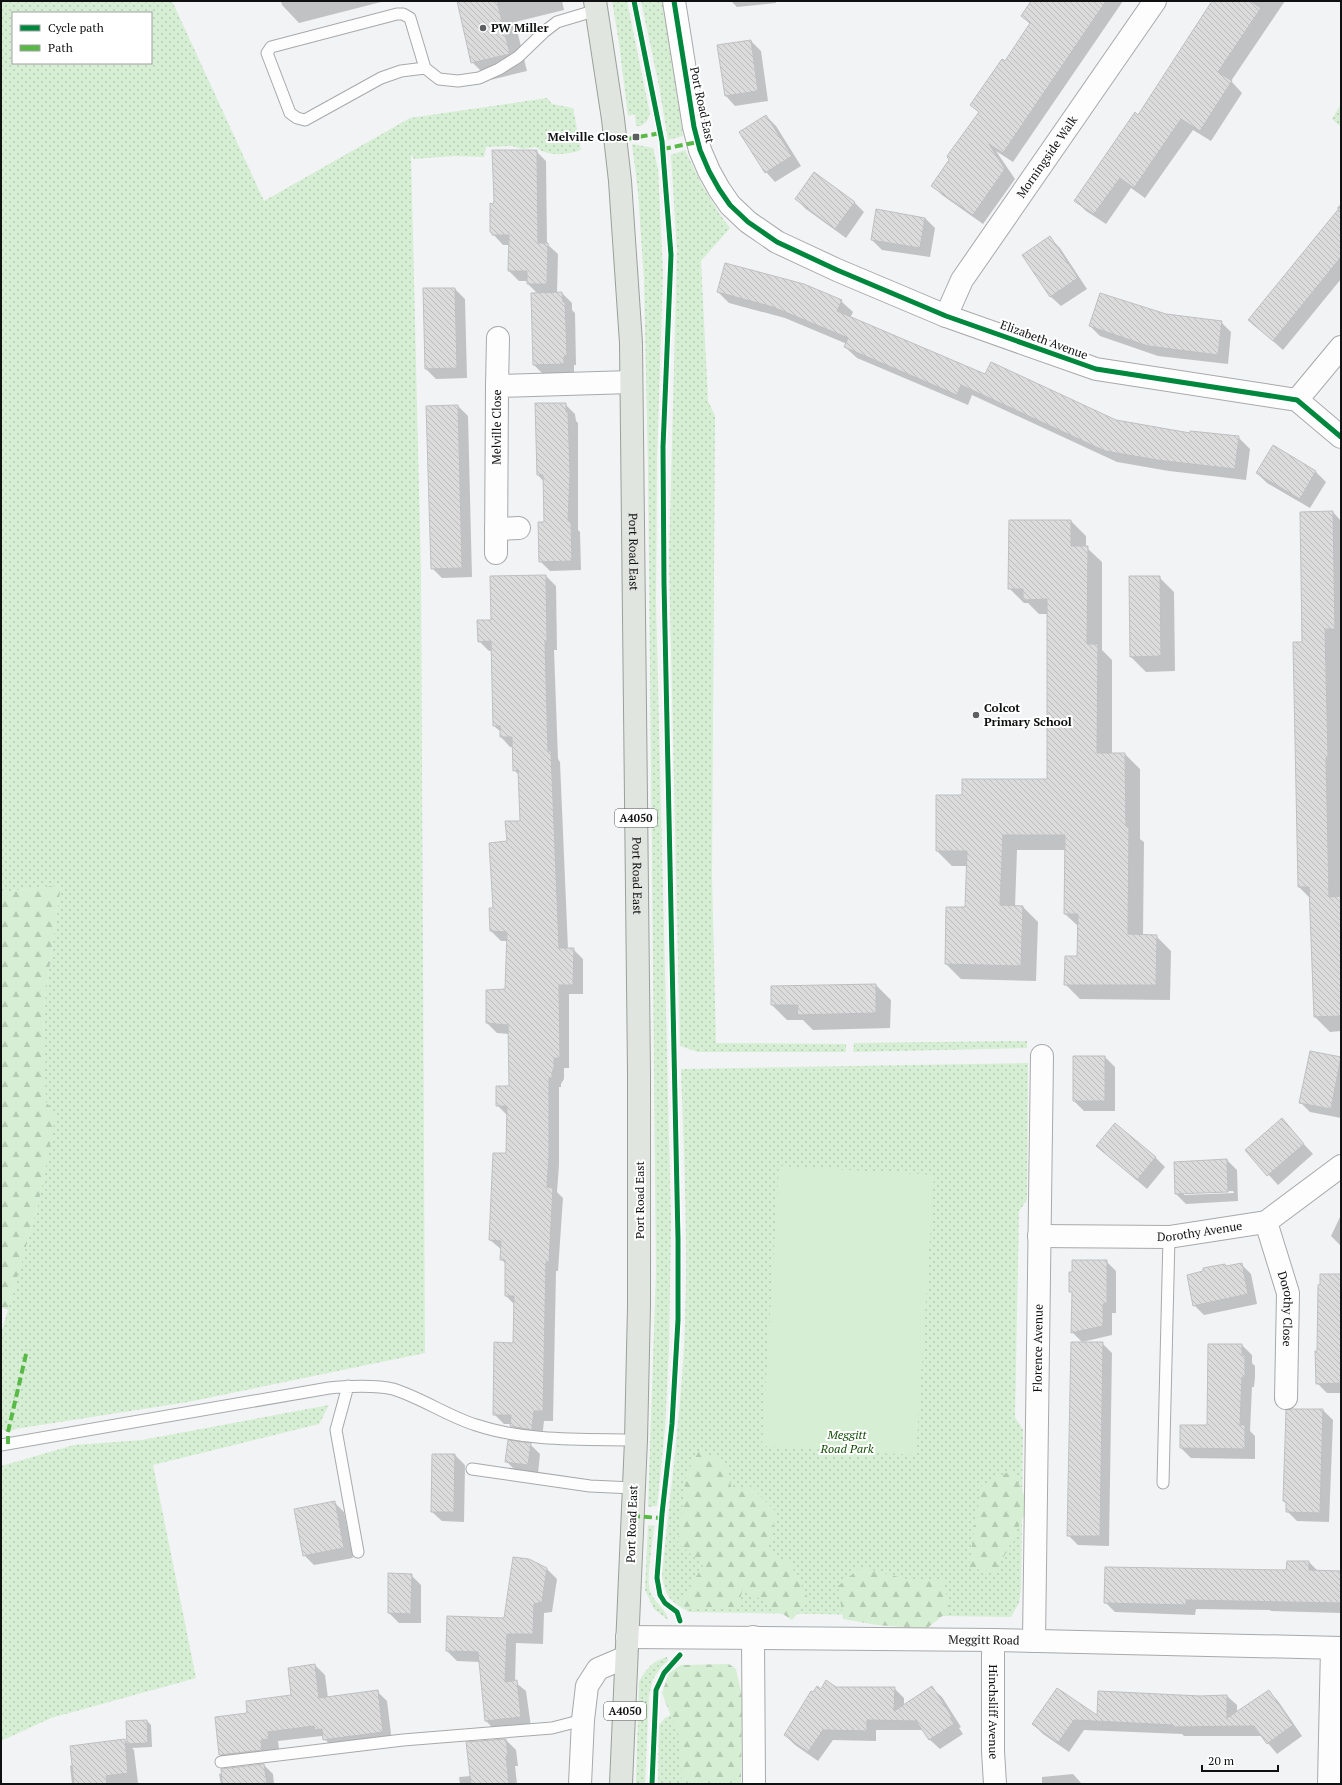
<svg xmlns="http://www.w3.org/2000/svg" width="1342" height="1785" font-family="'PT Serif',serif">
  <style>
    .grass { fill: url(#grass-dots); fill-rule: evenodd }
    .forest { fill: url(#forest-firs) }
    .garden { fill: #d6eed3 }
    .shadow { fill: #0003; fill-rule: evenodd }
    .building { fill: url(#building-back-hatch); stroke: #c0c0c2 }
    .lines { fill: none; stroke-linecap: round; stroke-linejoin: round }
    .lane-casing { stroke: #a8a9aa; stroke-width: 13 }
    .street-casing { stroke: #a8a9aa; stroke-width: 24 }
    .primary-casing { stroke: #98a099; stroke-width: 24 }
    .lane { stroke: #fdfdfe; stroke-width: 11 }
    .street { stroke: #fdfdfe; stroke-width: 22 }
    .primary { stroke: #e0e5e0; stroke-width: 22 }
    .quiet { stroke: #58b947; stroke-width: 4; stroke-dasharray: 8 4; stroke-linecap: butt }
    .cycleway-casing { stroke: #fff; stroke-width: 8 }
    .cycleway { stroke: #00873e; stroke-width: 5 }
    .poi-dot { fill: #5e5f61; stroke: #fff; stroke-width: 1.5 }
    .labels { text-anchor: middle; stroke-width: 4; stroke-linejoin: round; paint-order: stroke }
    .shield { fill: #fff; stroke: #575858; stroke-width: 1 }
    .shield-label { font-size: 11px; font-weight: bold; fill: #0f1011 }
    .poi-label { font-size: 12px; font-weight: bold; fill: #0f1011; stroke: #fff; text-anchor: start }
    .street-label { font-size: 12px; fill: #0f1011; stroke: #fff }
    .park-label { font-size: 12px; font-style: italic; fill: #134e08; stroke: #fff }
  </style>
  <defs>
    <pattern id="grass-dots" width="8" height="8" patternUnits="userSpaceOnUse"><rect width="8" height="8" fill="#d6eed3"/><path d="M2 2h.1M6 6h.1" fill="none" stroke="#b6cbb4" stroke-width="1.8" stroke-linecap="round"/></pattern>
    <pattern id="forest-firs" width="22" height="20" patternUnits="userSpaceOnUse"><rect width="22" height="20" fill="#d6eed3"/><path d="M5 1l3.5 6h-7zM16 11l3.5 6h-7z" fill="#b6cbb4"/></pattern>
    <pattern id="building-back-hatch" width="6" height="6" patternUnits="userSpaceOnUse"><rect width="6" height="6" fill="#dbdbdc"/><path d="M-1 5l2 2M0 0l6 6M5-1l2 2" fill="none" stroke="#bbbbbc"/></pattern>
  </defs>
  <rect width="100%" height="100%" fill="#f2f3f5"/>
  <path class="grass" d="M1 1H172L264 201 410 118 547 98 552 104 573 108 581 150C567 155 547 157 536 147L523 149 512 146 486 147 484 157 454 156 414 159 411 154 421 575 425 1353 188 1402 15 1429 8 1432 1 1429V1334L39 1201 46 1165 43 1014 61 885 1 892ZM13 13H151V63H13Z
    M612 1H627L650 114 647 121 641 126H636L635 114 628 116 619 43Z
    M641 1H663L683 136 668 140 659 86Z
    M1341 104V127L1332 119Z
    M632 144 653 148 658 169 663 273 657 456 656 603 671 1221 669 1349 665 1428 657 1506 648 1507 656 1272 648 468 644 280 638 192Z
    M685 150 702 185 721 216 730 228 701 261 708 401 715 416 712 878 716 1043 846 1044V1052H698L680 1046 669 560 677 251 671 155Z
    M1027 1041V1048L853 1052 854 1043Z
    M1028 1063 1027 1200 1019 1211 1015 1417 1023 1430 1021 1588 1019 1603 1011 1617 689 1612C669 1600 666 1598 662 1575 670 1492 682 1408 685 1324 688 1239 684 1154 681 1069Z
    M329 1405 319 1424 153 1465 196 1678 51 1718 1 1741V1466L74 1445 142 1440Z
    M648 1525 654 1526C653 1542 646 1576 650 1591 654 1603 666 1608 668 1620L654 1609 645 1590Z
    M667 1657 668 1661 662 1666 653 1679 649 1695 645 1783H636L639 1682C646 1669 652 1661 667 1657Z
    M674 1713 705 1784H658L659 1725 665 1718Z"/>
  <path class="forest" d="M61 885 43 1014 46 1102 56 1114 39 1201 8 1310 1 1307V892Z
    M699 1451 725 1461 732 1490 750 1485 776 1512 768 1552 790 1563 809 1600 792 1620 743 1588 737 1610 679 1606 703 1565 678 1543 686 1474Z
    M1012 1470 1029 1505 1006 1553 994 1572 969 1568 973 1537 982 1485Z
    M861 1567 910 1580H943L950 1610 926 1629 877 1625 843 1619 838 1586Z
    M729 1664 736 1669 742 1696 741 1784H682L680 1739 662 1693 669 1673 681 1665Z"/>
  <path class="garden" d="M779 1166 934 1175 916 1455 762 1446Z"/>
  <path class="shadow" d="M281 1H385L299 23 282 5Z
    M458 1H562L564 10 515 22 527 71 490 80 472 62Z
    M731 1H776V3L737 7Z
    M1032 1H1123L1013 162 996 151 1015 179 983 224 942 195 932 185 980 113 971 105 1005 63 1030 24 1022 16Z
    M1213 1H1285L1231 81 1242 93 1211 141 1193 130 1145 198 1131 188 1106 224 1086 211 1075 200 1139 116Z
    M751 41 761 51 768 101 735 106 726 96Z
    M766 116 776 126 801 166 775 182 766 172Z
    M536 151 546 161 547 244 558 254 557 293H562L572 303V310L575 313 576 365H574V374L544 375 534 365 532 294H538L528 284V281H519L509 271V245H503L491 232 493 205Z
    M815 173 855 203 864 212 846 238 806 209 796 199Z
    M1341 204V279L1283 350 1249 320 1339 210 1337 208Z
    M877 211 925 218 935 228 930 257 882 250 872 240Z
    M1050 238 1060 248 1087 289 1061 306 1051 297 1024 255Z
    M455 289 465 299 467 378 436 379 426 369Z
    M718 292 841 301 853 312 850 318 985 375 1115 421 1191 434 1238 437 1250 449 1246 480 1169 471 1117 462 972 395 968 405 857 358 845 347 847 344 785 318 729 303Z
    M1221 322 1231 332 1228 364 1158 356 1100 336 1090 326Z
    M565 404 575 414 576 421 578 423V530L580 532 581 570 550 571 540 561 545 523 544 482 538 475Z
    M458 406 468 416 472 577 442 578 432 568Z
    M1273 446 1316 472 1326 482 1310 508 1267 483 1257 473Z
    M1333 512 1341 521V644H1340L1341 1031 1330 1032 1315 1017 1311 899 1299 887 1303 643Z
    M1071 521 1086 536V547L1102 562V650L1112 660V754H1125L1140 769V839L1144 842 1143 936H1156L1171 951 1170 1000 1080 999 1065 984 1078 957 1079 927 1065 914 1066 850H1017L1015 907H1023L1038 922 1036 981 961 979 946 964 966 908 967 866H952L937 851 963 796 1048 780V614H1039L1028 603H1024L1009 588Z
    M546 576 556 586 557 650H554L558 759 560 762 568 949H573L583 959V994H569V1068H564V1079L561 1084V1087H559V1165L557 1192 563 1198 558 1271H556L553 1421H544L542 1439 521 1436 511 1424H504L494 1414 514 1344 515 1305 506 1296V1264L501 1259 502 1250 490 1240 507 1154V1115L497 1105 510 1087 509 1034 497 1033 487 1023 506 990 507 941H501L491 931 508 842 521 821 519 775 514 770 513 747H510L501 737V732L494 726 492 651H489L479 641 492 621Z
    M1159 577 1174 592 1175 671 1146 672 1131 657Z
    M876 985 891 1000 890 1028 813 1030 803 1020H787L772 1005V987Z
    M1311 1052 1341 1058V1118L1310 1112 1300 1102Z
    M1074 1057H1105L1115 1067V1111H1084L1074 1101Z
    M1291 1130 1313 1154 1278 1185 1246 1150Z
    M1097 1146 1155 1157 1165 1167 1147 1189Z
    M1227 1160 1237 1170 1238 1201 1186 1204 1176 1194ZM1233 1191 1234 1193 1184 1195V1193Z
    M1341 1215V1246L1331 1236Z
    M1106 1261 1116 1271V1313H1112V1335L1082 1342 1072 1332 1073 1294 1070 1291Z
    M1241 1264 1251 1274 1257 1304 1204 1315 1194 1305 1227 1267Z
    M1341 1275V1393H1327L1317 1383 1318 1352Z
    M1102 1343 1112 1353 1109 1546 1078 1545 1068 1535Z
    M1209 1345H1242L1252 1355V1363L1255 1366V1377L1254 1387H1252L1250 1431 1255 1436V1459L1191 1458 1181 1448V1426H1208Z
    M1323 1410 1333 1420 1329 1522 1297 1521 1287 1511V1504L1284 1501Z
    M530 1444 540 1454 538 1474 516 1471 506 1461Z
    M455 1455 465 1465 464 1522 442 1521 432 1512Z
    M334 1502 344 1512 353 1558 314 1565 304 1555Z
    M1309 1562 1318 1571 1341 1572V1613L1271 1611 1270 1610 1196 1609 1195 1615 1115 1612 1105 1602 1287 1571Z
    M547 1569 557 1579 552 1612 544 1613 543 1644 516 1643 515 1682 526 1691 531 1727 496 1731 486 1721 480 1662 457 1661 447 1651 448 1618 505 1619Z
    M411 1575 421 1585V1623H399L389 1613Z
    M315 1665 325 1675 328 1698 377 1691 387 1701 392 1742 334 1749 322 1736 278 1741 279 1749 271 1750 272 1760 230 1765 220 1755 216 1718 248 1714 292 1695Z
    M836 1688H894L904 1698V1706L932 1688 942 1697 961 1727 959 1728 963 1734 940 1749 930 1740 924 1730H876V1741L833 1740 818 1761 795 1745 785 1735 821 1690Z
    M1268 1691 1278 1701 1302 1736 1277 1754 1262 1736H1184L1182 1734 1084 1730 1069 1752 1043 1734 1033 1724 1098 1717 1227 1696 1237 1705V1713Z
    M147 1721 151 1725 152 1747 132 1748 134 1750 138 1783 72 1784 70 1766 124 1740 128 1744Z
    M506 1740 516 1750 518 1766H515L517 1784H460L459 1777 471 1776Z
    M264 1765 273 1774 274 1784H221L219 1774Z
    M1073 1774 1082 1784H1042V1777Z"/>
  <path class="building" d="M457 1H497L510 54 471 63Z
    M1031 1H1106L1003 153 989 144 1005 169 973 215 931 186 949 160 947 156 979 112 970 105 1002 59 1005 61 1030 23 1021 16Z
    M1212 1H1250L1261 8 1218 72 1232 81 1200 131 1181 119 1134 188 1120 178 1094 214 1074 201 1135 112 1138 115Z
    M751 40 758 91 725 96 717 45Z
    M766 115 792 156 765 173 739 132Z
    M492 150H537L538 243H548L547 284H527V271H508L509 235H492V233L490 232V203L493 204 494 201Z
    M814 172 855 202 835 229 795 199Z
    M1341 206V257L1273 341 1248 320Z
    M876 209 925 218 920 248 871 240Z
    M1050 236 1078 278 1050 297 1022 255Z
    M725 263 804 284 842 300 837 311 985 374 991 362 1116 420 1190 433V431L1239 436 1235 469 1157 460 1105 451 961 385 957 395 844 347 848 338 773 307 717 292Z
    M423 288H455L457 368 425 369Z
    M562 292 563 302H565L566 328 567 356H564V364L533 365 531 293Z
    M1100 293 1166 314 1222 321 1218 355 1148 346 1089 326Z
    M535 403H566V412H568L570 474 568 521H571L572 561 539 562 538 522H544L543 475H537Z
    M458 405 462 568 431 569 426 406Z
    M1273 445 1316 471 1300 499 1256 473Z
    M1333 511 1335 629H1325L1328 757H1326L1329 897 1341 896V1016L1314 1017 1309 887H1298L1293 642H1302L1300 512Z
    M1009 520H1071V546H1088L1087 644H1098L1097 753H1125L1126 826H1129L1128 934 1157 935 1156 985H1064L1065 956H1077L1078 914H1064L1065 835H1003L1000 905 1023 906 1021 966 945 964 946 907H965L967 851H936V795H962V779H1047V599L1023 600V589H1008Z
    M546 575 547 641H545L548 751H551L559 948H574L573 985H559L560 1058H554V1070H553L552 1073V1078H549V1155L547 1187 553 1188 549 1262H546L543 1411H534L532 1430 510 1426 511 1415H493L494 1342 513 1343 514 1296H505V1260H500L501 1241 489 1240 493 1153H506L507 1106H496V1086H509L508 1025 486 1023V990L505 989 507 932 490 931 489 908H493L489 843 507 841 505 821H520L518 770 513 771 512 737H500V726H493L491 641 478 642 477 620H491L490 576Z
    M1129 576H1160L1161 656 1130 657Z
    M876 984V1013L797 1015 798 1005H771V986Z
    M1310 1051 1341 1057 1331 1109 1299 1103Z
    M1073 1056H1105V1101H1073Z
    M1282 1118 1304 1144 1267 1176 1245 1150Z
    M1115 1123 1156 1157 1137 1180 1096 1146Z
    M1227 1159 1228 1192 1175 1194 1174 1162Z
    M1072 1260H1107V1303L1103 1304V1326L1071 1333 1072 1292H1069V1272H1072Z
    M1242 1263 1248 1294 1193 1306 1187 1275 1203 1271V1268L1225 1264 1226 1266Z
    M1320 1274H1341V1383L1316 1384 1315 1351H1317L1318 1285 1320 1284Z
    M1071 1342H1103L1100 1536H1067Z
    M1208 1344H1242V1355H1245V1377H1242L1240 1425H1245V1449L1180 1448V1425H1207Z
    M1292 1409H1323L1320 1513 1286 1512V1502L1283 1501 1286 1410Z
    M508 1440 531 1443 528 1465 505 1462Z
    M432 1454H455L454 1512H431Z
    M335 1501 344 1548 303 1556 294 1509Z
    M513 1557 529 1559 547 1568 542 1602 534 1604 533 1634H507L505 1682 517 1680 521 1717 485 1721 478 1652 446 1651 447 1616 504 1618Z
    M1287 1561H1309V1570L1341 1571V1603L1186 1600V1605L1104 1603 1105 1567 1286 1570Z
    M388 1573 412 1574 411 1614 388 1613Z
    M315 1664 319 1698 378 1690 383 1732 323 1740 322 1729 315 1730 314 1726 268 1732 269 1739 261 1740 262 1750 219 1755 215 1717 247 1713 246 1701 291 1695 288 1668Z
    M826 1680 836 1687H895L894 1711 932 1686 952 1717 950 1718 954 1724 929 1740 916 1721 867 1720V1731L823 1730 808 1752 784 1735 811 1691 813 1692 817 1686 821 1689Z
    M1057 1688 1097 1715 1098 1691 1200 1696 1227 1695V1718L1269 1690 1293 1725 1267 1744 1254 1726 1173 1727V1725L1074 1720 1058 1743 1032 1724Z
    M147 1720 148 1743 127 1744 126 1721Z
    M125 1739 128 1773 106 1776 107 1784H74L70 1746Z
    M506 1739 508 1756H506L509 1784H471L466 1742Z
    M264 1764 267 1784H222L221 1769Z"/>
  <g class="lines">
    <defs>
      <path id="lane" d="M425 68 401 71 381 78 305 120 297 118 290 113 267 53 271 47 397 14H403L410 18 425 68 439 79 458 81 479 78 499 69 518 57 544 32 557 22 597 10
        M348 1386 336 1430 358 1552
        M1 1445 329 1388C345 1386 378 1385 393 1389 422 1398 447 1416 476 1425 527 1442 583 1439 636 1440
        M472 1469 590 1486 633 1488
        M1163 1483 1169 1237
        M221 1762 403 1740 552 1728 583 1720"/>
      <g id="street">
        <path d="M674 1 694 127 700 150 709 171 719 189 730 205 748 222 777 242 837 270 946 316 1096 369 1297 400 1341 437"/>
        <path id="s1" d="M946 316 962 280 1155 1"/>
        <path d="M497 386 498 338"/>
        <path d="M1297 400 1341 347"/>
        <path d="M496 529 519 528"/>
        <path id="s2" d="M496 553 497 386 631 382"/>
        <path id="s3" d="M1266 1222 1288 1293 1286 1398"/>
        <path id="s4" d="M1039 1236 1169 1237 1266 1222 1341 1166"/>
        <path id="s5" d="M627 1637 993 1640 1341 1648"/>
        <path d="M753 1637 754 1784"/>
        <path id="s6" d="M993 1640V1751L995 1784"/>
        <path id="s7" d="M1034 1641 1042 1056"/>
        <path d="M580 1784 583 1720 587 1686 598 1669 626 1657"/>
        <path d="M1329 1784 1332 1648"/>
      </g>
      <g id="primary">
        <path id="s8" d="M595 1 613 119 620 181 631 343 639 1073V1306L636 1440 621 1784"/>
      </g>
    </defs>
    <use href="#lane" class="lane-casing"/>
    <use href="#street" class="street-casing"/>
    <use href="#primary" class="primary-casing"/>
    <use href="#lane" class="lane"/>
    <use href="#street" class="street"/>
    <use href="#primary" class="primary"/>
    <path class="quiet" d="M616 141 661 133
      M663 149 698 142
      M8 1444V1432L27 1350
      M632 1516 661 1518"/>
    <defs>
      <path id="cycleway" d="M634 1 662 141 671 255 663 447 664 583 678 1239V1320L672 1424 662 1514 657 1578 660 1595 665 1603 677 1612 680 1621
        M674 1 694 127 700 150 709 171 719 189 730 205 748 222 777 242 837 270 946 316 1096 369 1297 400 1341 437
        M652 1784 656 1690 664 1673 680 1655"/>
    </defs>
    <use href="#cycleway" class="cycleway-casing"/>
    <use href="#cycleway" class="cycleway"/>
  </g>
  <g class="poi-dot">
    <circle cx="483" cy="28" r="4"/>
    <rect x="632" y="133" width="8" height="8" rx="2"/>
    <circle cx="976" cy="715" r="4"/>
  </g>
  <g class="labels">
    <g class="shield">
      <rect x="615" y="809" width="42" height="18" rx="3"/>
      <rect x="604" y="1702" width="42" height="18" rx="3"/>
    </g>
    <g class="shield-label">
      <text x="636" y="822">A4050</text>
      <text x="625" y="1715">A4050</text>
    </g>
    <g class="poi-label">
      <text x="491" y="32">PW Miller</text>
      <text x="628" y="141" text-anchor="end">Melville Close</text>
      <text x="984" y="712">Colcot<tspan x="984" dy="14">Primary School</tspan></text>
    </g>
    <g class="street-label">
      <text transform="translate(702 105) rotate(78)" y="4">Port Road East</text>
      <text dy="4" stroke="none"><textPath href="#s1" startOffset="189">Morningside Walk</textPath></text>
      <text transform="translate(1044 340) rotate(20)" y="4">Elizabeth Avenue</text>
      <text dy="4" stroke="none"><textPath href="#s2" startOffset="126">Melville Close</textPath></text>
      <text dy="4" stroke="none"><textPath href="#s8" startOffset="553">Port Road East</textPath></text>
      <text dy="4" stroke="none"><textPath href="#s8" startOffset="877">Port Road East</textPath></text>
      <text transform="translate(640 1200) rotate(-90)" y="4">Port Road East</text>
      <text dy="4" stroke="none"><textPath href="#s4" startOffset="161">Dorothy Avenue</textPath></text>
      <text dy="4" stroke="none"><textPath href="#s3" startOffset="90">Dorothy Close</textPath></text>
      <text dy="4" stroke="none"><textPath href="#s7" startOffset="293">Florence Avenue</textPath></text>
      <text transform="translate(632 1524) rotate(-88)" y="4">Port Road East</text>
      <text dy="4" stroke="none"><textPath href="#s5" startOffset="357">Meggitt Road</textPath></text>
      <text dy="4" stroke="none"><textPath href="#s6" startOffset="72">Hinchsliff Avenue</textPath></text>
    </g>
    <g class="park-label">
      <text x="847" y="1439">Meggitt<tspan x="847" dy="14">Road Park</tspan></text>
    </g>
  </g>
  <rect width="1342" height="1785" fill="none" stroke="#0f1011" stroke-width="4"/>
  <rect x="12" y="12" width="140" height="52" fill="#ffffff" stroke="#9f9fa0"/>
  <rect x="20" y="25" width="20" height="6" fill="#00873e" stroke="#9f9fa0"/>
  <text x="48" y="32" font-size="12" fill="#0f1011">Cycle path</text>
  <rect x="20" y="45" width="20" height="6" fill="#58b947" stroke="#9f9fa0"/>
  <text x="48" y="52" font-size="12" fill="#0f1011">Path</text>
  <path d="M1202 1765v6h76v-6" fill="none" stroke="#0f1011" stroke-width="2"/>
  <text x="1208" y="1765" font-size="12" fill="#0f1011" stroke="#ffffff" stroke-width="3" paint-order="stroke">20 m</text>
</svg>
